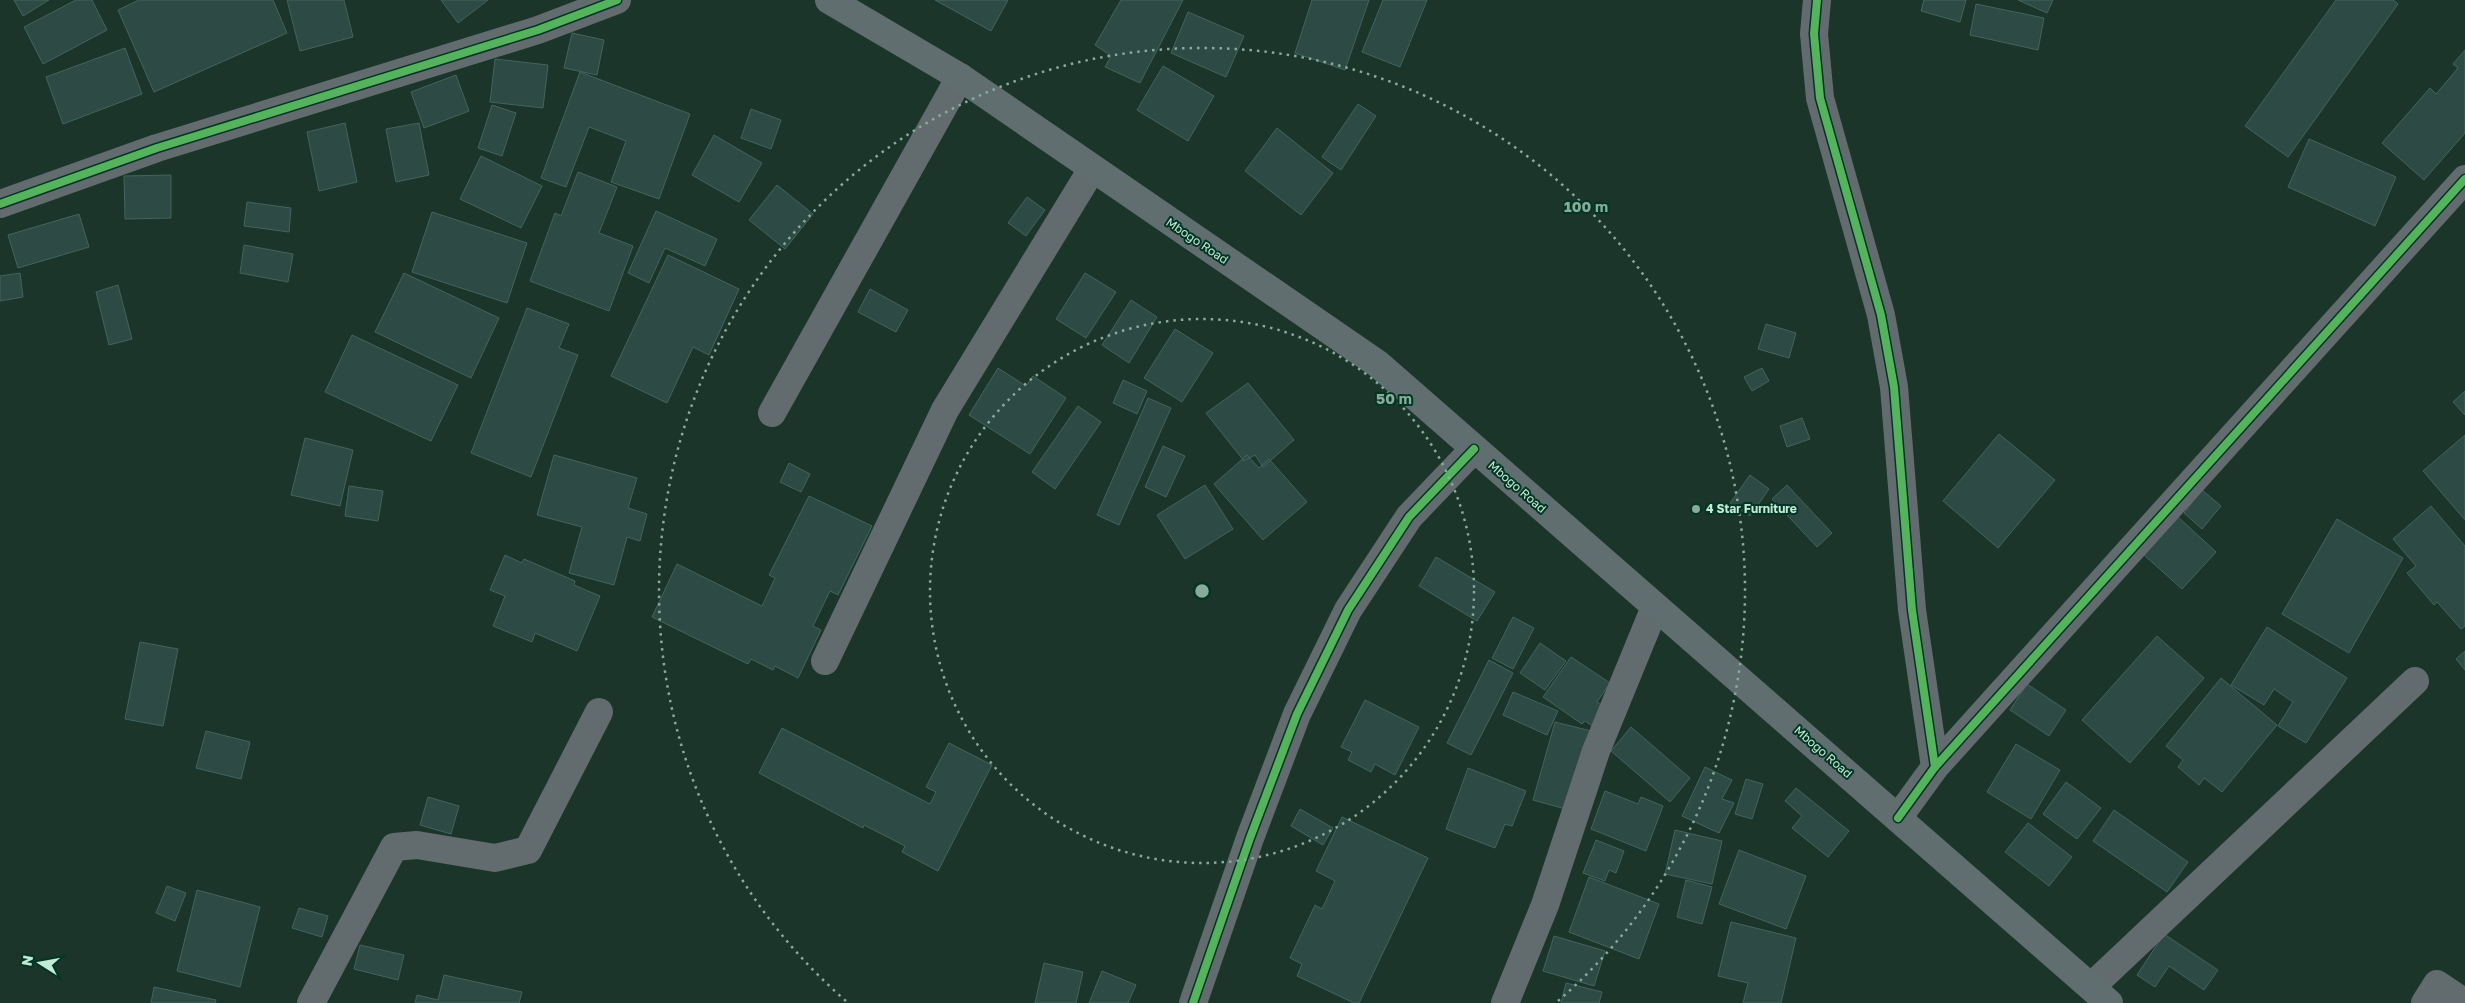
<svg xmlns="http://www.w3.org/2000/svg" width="2465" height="1003" font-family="'Golos Text',sans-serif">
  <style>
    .building { fill: #2d4a44; stroke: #44645d }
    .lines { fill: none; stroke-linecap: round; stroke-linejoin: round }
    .minor { stroke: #626c6e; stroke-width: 28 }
    .secondary { stroke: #616e70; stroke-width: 28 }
    .cycleway-casing { stroke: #033524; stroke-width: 11 }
    .cycleway { stroke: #56b35d; stroke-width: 8 }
    .ring { fill: none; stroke: #88ab9a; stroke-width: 2.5; stroke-dasharray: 2.5 5 }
    .poi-dot { fill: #88ab9a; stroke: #033524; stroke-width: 2 }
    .labels { text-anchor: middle; stroke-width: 4; stroke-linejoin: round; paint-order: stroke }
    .street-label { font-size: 12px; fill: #c2ead6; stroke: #033524 }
    .poi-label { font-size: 12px; font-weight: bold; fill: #c2ead6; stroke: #033524; text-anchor: start }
    .centre { fill: #88ab9a; stroke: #033524; stroke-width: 2.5 }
    .ring-label { font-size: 15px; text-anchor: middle; font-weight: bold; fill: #88ab9a; stroke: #033524; stroke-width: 4; stroke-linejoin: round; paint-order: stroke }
  </style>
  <rect width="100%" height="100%" fill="#1b352b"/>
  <path class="building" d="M14 0H49L23 16Z
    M76 0H92L107 30 43 64 24 27Z
    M139 0H273L287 33 154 92 118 10Z
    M287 0H344L353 37 300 51Z
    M441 0H488L458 23Z
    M935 0H1008L991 31Z
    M1121 0H1183L1140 83 1105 67 1111 56 1095 45Z
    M1312 0H1369L1345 70 1295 53Z
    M1383 0H1427L1400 67 1362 52Z
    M1924 0H1966L1960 22 1921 11Z
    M2018 0H2053L2047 13Z
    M2336 0H2393L2398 4 2288 157 2245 126Z
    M1976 4 2044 18 2038 50 1970 35Z
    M1188 12 1244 36 1226 77 1171 53Z
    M572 33 604 40 597 75 564 68Z
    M125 48 142 94 63 124 46 77Z
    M2465 50V133L2424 180 2382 143 2430 88 2436 94 2458 68 2453 64Z
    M495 59 548 65 543 108 490 102Z
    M1163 66 1214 96 1188 141 1137 110Z
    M580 72 690 114 659 199 611 182 626 141 589 127 566 187 541 178Z
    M456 75 469 111 424 128 411 92Z
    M1358 104 1376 116 1341 170 1322 157Z
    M492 105 516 113 502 156 478 148Z
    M751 109 781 120 771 149 741 138Z
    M345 123 357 182 319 191 307 132Z
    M419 123 429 175 396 182 386 129Z
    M1277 128 1333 173 1301 215 1245 171Z
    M714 135 762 163 739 202 692 175Z
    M2309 139 2396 177 2375 226 2288 187Z
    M481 156 542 186 521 228 460 199Z
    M578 172 617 187 599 233 633 246 609 311 530 281 555 213 561 216Z
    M171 175V218L125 219 124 176Z
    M777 185 813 214 785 249 749 220Z
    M1027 197 1045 210 1026 236 1008 223Z
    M247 202 291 208 289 232 244 226Z
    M656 211 717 239 705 266 665 248 649 283 628 273Z
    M432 212 527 243 507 303 412 272Z
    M79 214 89 247 18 268 8 235Z
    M244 245 293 254 288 282 240 273Z
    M668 255 739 289 709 355 693 347 667 403 611 376Z
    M20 273 23 297 0 301V276Z
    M404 273 499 318 471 378 375 332Z
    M1085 273 1116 292 1086 338 1056 319Z
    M118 285 132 339 109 345 96 292Z
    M870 289 908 310 896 332 858 312Z
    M1131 300 1157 317 1129 363 1102 345Z
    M527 308 569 324 559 348 578 355 531 477 471 453Z
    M1766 324 1796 333 1789 358 1758 349Z
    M1175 329 1213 353 1182 402 1144 378Z
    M352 335 458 385 431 441 325 392Z
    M998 368 1026 386 1033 376 1066 398 1030 454 969 415Z
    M1762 368 1769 381 1752 391 1744 377Z
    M1123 380 1147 391 1137 414 1113 403Z
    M1248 383 1294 440 1263 467 1255 455 1244 461 1206 413Z
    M2465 391V415L2453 402Z
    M1148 398 1171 408 1119 525 1097 515Z
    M1078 406 1101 422 1055 489 1032 472Z
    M1802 418 1810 439 1787 447 1780 426Z
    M1999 434 2055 480 1998 548 1943 501Z
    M2465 435V520L2423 471Z
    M305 438 353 450 340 506 291 495Z
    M1163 446 1185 456 1166 497 1145 487Z
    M554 455 637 478 628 508 647 514 640 541 627 537 614 585 569 573 582 527 537 515Z
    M1247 455 1259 468 1269 459 1307 502 1263 540 1214 484Z
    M789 463 810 474 801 492 780 482Z
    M1750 475 1769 489 1750 516 1730 503Z
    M1205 485 1233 529 1185 559 1157 515Z
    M1787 485 1832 533 1817 547 1772 499Z
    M349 486 383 491 378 521 345 516Z
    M2202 490 2221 506 2202 529 2184 513Z
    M809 496 872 526 838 595 830 591 813 626 821 630 798 678 775 666 773 670 751 659 748 664 652 617 677 564 762 606 775 578 769 575Z
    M2431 506 2465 546V626L2461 629 2437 602 2434 605 2407 573 2416 566 2393 539Z
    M2177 516 2216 552 2182 589 2144 555Z
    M2337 519 2403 558 2349 653 2282 614Z
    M505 555 522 563 524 559 575 581 574 585 600 596 577 651 535 633 532 642 493 626 505 596 490 590Z
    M1436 557 1495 592 1477 621 1419 586Z
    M1513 617 1534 628 1513 669 1492 658Z
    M2267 627 2347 678 2306 743 2278 726 2293 702 2274 689 2264 705 2231 685Z
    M2157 636 2204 678 2130 763 2082 720Z
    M140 642 178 649 163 726 125 719Z
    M1540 643 1566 661 1545 690 1520 673Z
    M2465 651V670L2456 659Z
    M1571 657 1610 683 1597 702 1609 710 1597 729 1585 721 1582 724 1543 697Z
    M1489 660 1513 673 1471 755 1447 743Z
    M2221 678 2277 725 2222 792 2204 778 2199 785 2178 767 2183 760 2166 746Z
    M2027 684 2066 710 2049 736 2010 710Z
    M1513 692 1558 711 1547 735 1503 715Z
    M1365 700 1419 727 1395 775 1375 764 1371 772 1348 760 1352 752 1341 747Z
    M1555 722 1591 731 1569 810 1533 800Z
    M1631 727 1690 778 1670 802 1611 751Z
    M782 728 930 804 936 792 926 787 949 743 992 765 938 871 902 852 905 846 864 825 863 828 759 773Z
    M206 731 250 742 241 779 196 768Z
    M2016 744 2060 770 2031 819 1987 792Z
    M1705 767 1732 780 1722 799 1734 803 1719 833 1682 816Z
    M1468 768 1526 791 1512 826 1505 824 1495 848 1446 829Z
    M1746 779 1763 784 1752 819 1735 814Z
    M2066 782 2101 808 2077 839 2043 814Z
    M1796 788 1849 831 1828 857 1792 828 1802 816 1785 801Z
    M1605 791 1638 804 1641 797 1663 806 1646 851 1591 829Z
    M428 797 459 806 451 834 420 825Z
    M1300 809 1333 828 1323 845 1291 826Z
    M2114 810 2188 862 2167 892 2093 841Z
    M1342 817 1428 858 1359 1003H1354L1297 976 1302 964 1290 958 1315 905 1322 909 1335 881 1316 871Z
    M2028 823 2072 857 2049 886 2005 852Z
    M1675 830 1722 841 1712 884 1665 874Z
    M1596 840 1624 851 1616 873 1609 870 1605 881 1583 873Z
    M1739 850 1806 876 1786 929 1719 904Z
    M1589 877 1659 904 1639 959 1569 932Z
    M1686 880 1712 887 1702 924 1677 917Z
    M167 886 186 893 175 921 156 913Z
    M197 890 260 907 240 987 177 971Z
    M299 908 328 916 322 937 292 928Z
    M1731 922 1796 938 1781 1003H1743L1748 983 1718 976Z
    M2164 934 2218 970 2204 990 2169 966 2155 987 2137 975Z
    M1554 936 1605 951 1594 986 1543 971Z
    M360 945 404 955 398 980 354 969Z
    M1044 963 1083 972 1076 1003H1035Z
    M1102 971 1136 985 1128 1003H1089Z
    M444 975 522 992 519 1003H415L417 995 438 1000Z
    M1566 983 1602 992 1599 1003H1561Z
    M154 987 216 1000 215 1003H151Z"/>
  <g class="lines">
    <path class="minor" d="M1817 0 1814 34 1820 98 1881 315 1894 387 1912 610 1935 767
      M0 204 157 148 538 30 617 0
      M772 413 960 77
      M825 661 945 410 1092 169
      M1898 818 1935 767 2465 179
      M2091 987 2415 681
      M311 1003 394 847 417 845 495 858 528 850 599 712
      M1193 1003 1250 838 1297 714 1348 610 1409 517 1474 449
      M1505 1003 1545 905 1596 751 1655 607
      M2425 1003 2437 984 2465 1003"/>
    <path class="secondary" d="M829 0 960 77 1378 364 2109 1003"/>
    <defs>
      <path id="cycleway" d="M1817 0 1814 34 1820 98 1881 315 1894 387 1912 610 1935 767
        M0 204 157 148 538 30 617 0
        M1898 818 1935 767 2465 179
        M1193 1003 1250 838 1297 714 1348 610 1409 517 1474 449"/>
    </defs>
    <use href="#cycleway" class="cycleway-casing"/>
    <use href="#cycleway" class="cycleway"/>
  </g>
  <g class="ring">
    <circle cx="1202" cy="591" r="272"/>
    <path d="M846 1001A543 543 0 1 1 1558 1001"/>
  </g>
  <circle class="poi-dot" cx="1696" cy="509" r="5"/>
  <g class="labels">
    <g class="street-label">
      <text transform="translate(1197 241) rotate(34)" y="4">Mbogo Road</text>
      <text transform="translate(1517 487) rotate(41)" y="4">Mbogo Road</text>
      <text transform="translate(1823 752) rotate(41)" y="4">Mbogo Road</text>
    </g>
    <g class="poi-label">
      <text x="1706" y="513">4 Star Furniture</text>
    </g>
  </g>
  <circle cx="1202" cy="591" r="8" class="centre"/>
  <g class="ring-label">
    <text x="1586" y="212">100 m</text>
    <text x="1394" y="404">50 m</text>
  </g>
  <g transform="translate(40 963) rotate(281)" stroke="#033524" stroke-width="4" paint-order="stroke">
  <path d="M0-4L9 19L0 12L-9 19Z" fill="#c2ead6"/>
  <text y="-8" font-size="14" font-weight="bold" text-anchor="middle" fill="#c2ead6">N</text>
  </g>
</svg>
